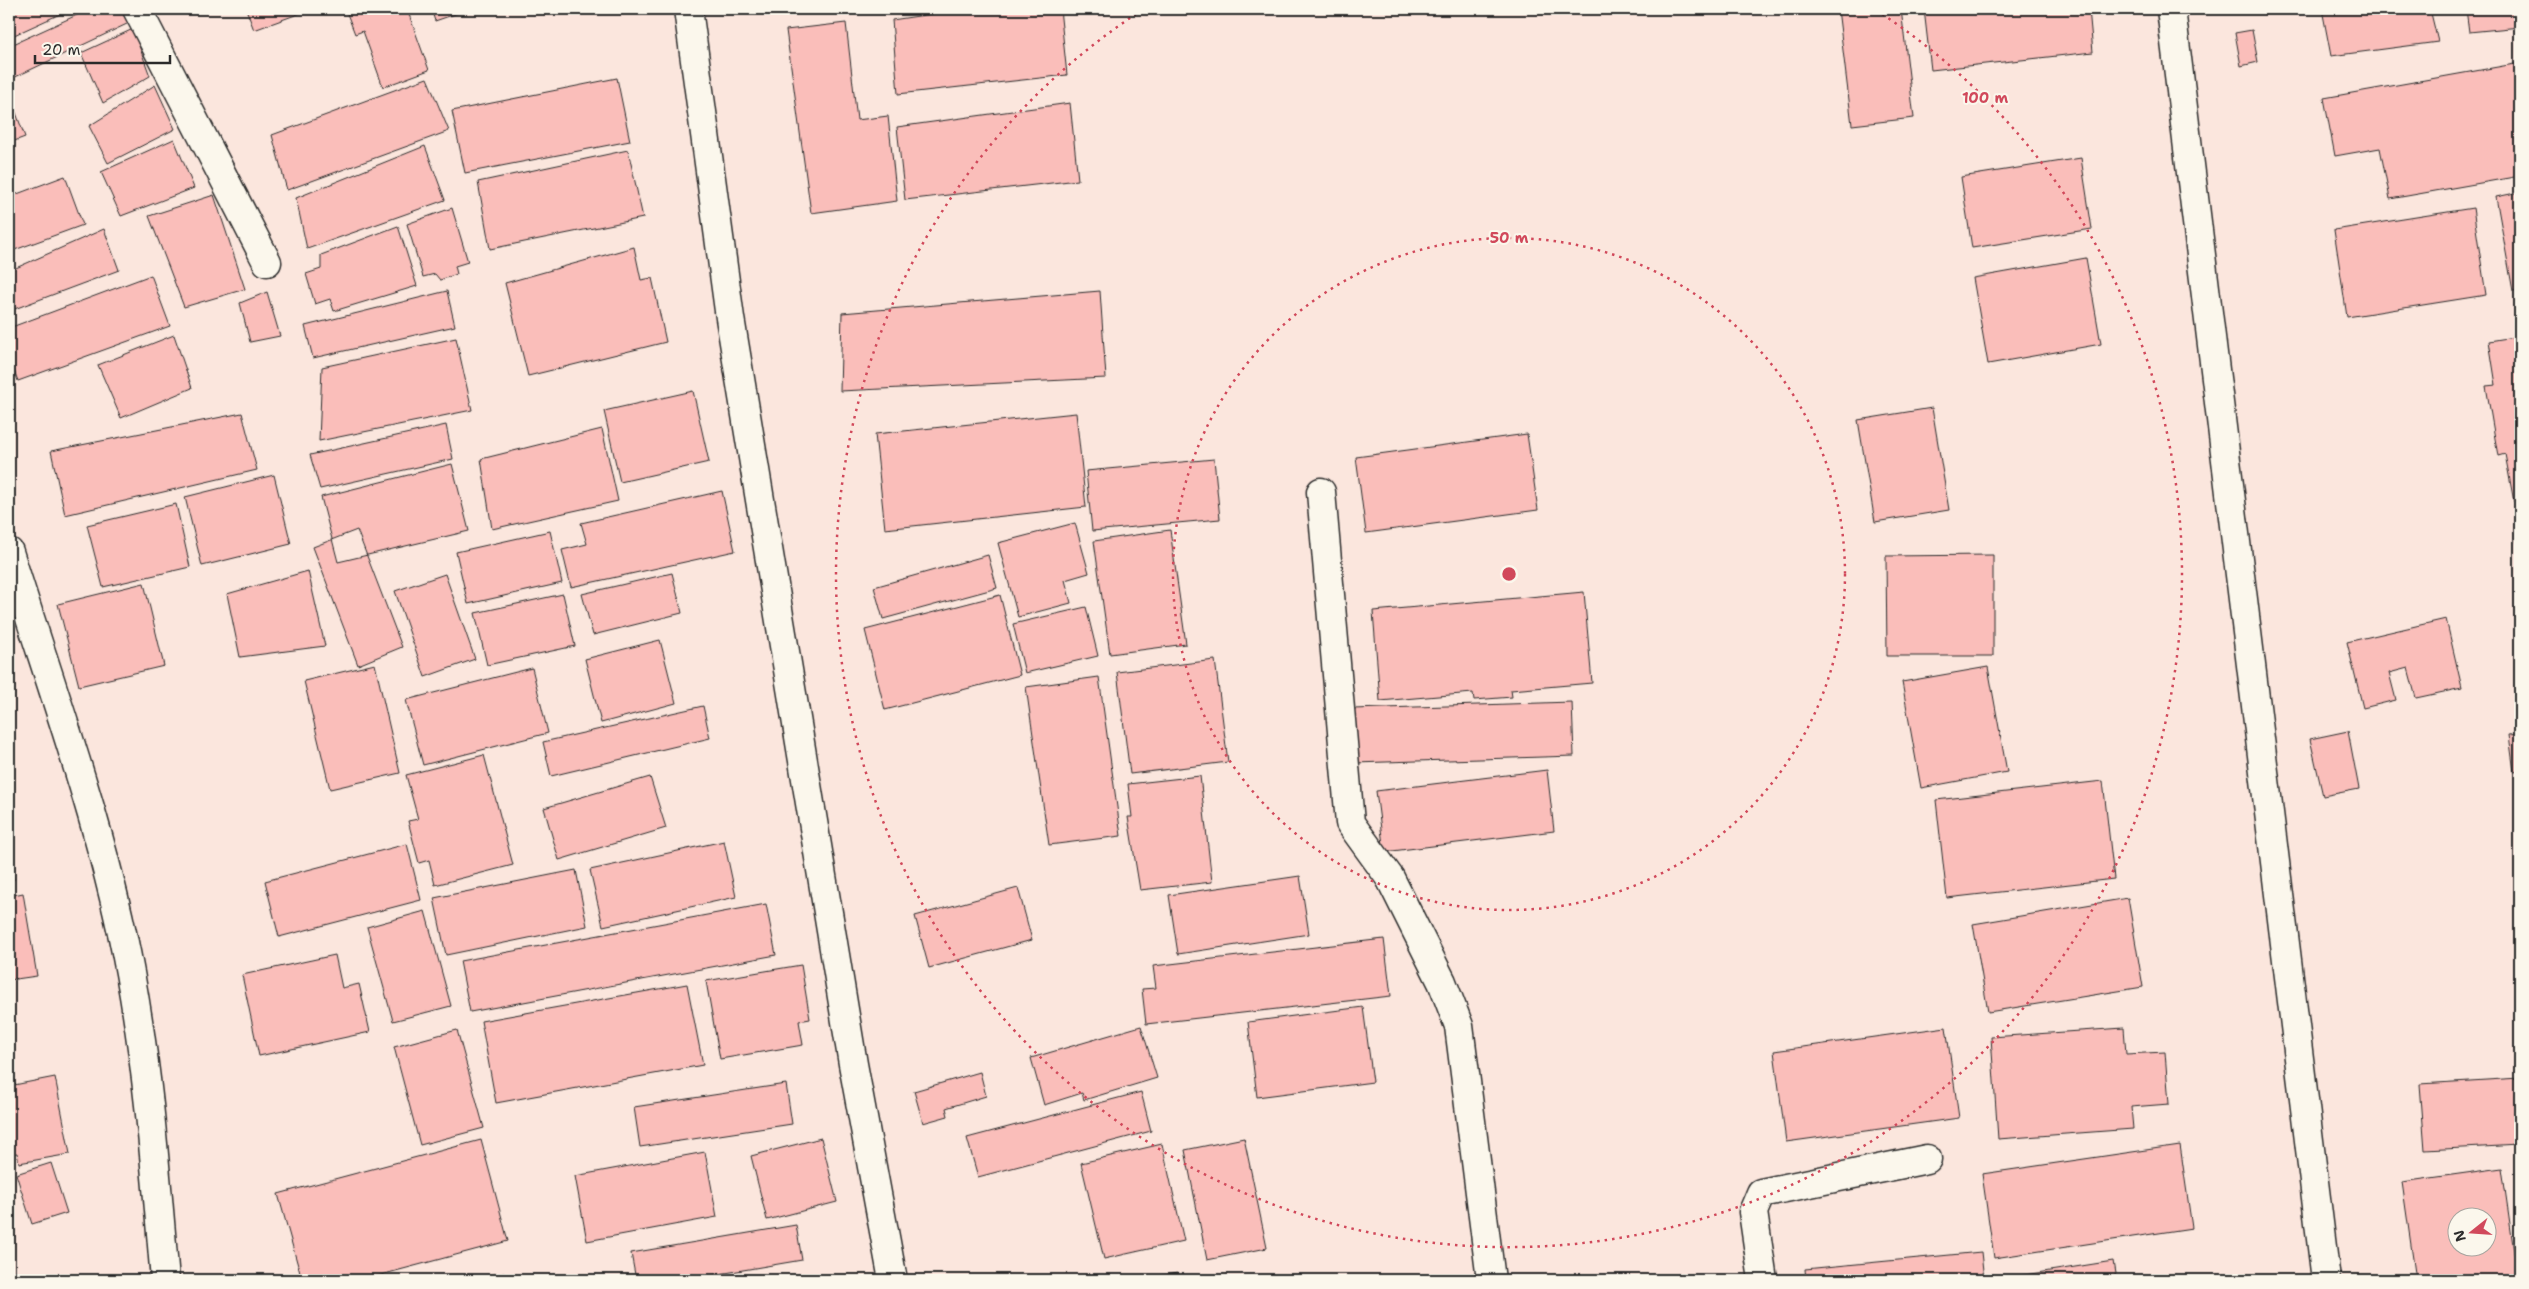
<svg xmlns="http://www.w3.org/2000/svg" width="2529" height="1289" font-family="'Shantell Sans',sans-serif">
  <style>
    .building { fill: #fabeba; stroke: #2b2b2b; fill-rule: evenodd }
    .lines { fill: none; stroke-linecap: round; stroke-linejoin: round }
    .minor-casing { stroke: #2b2b2b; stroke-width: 31 }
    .minor { stroke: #fbf7ec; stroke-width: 28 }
    .ring { fill: none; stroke: #d1495b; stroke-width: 2.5; stroke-dasharray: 2.5 5 }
    .centre { fill: #d1495b; stroke: #fbf7ec; stroke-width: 2.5 }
    .ring-label { font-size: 15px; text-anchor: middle; font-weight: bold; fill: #d1495b; stroke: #fbf7ec; stroke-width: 4; stroke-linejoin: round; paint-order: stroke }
  </style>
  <rect width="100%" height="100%" fill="#fbe6dd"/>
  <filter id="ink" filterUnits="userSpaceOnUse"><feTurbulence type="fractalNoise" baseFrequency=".02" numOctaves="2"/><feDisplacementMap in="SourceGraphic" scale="10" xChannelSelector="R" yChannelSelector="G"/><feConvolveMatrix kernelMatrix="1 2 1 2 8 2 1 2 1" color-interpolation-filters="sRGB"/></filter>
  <g filter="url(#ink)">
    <path class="building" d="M9 9H71L12 36 9 29Z
      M90 9H124L129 23 9 80V46Z
      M246 9H312L254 30Z
      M352 9H407L429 70 383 87 363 31 355 34 346 11Z
      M431 9H470L435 21Z
      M965 9H1060L1067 75 898 94 892 20Z
      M1838 9H1901L1914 118 1852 125Z
      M1924 9H2089L2093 52 1931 70Z
      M2322 9H2430L2438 42 2331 56Z
      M2466 9H2520V27L2469 32Z
      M846 23 857 120 888 116 897 201 811 213 786 30Z
      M133 29 150 76 103 103 81 53Z
      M2252 30 2258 62 2241 66 2235 33Z
      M2520 63V176L2390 199 2380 148 2335 156 2324 98Z
      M427 78 449 131 287 190 272 135Z
      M617 78 630 141 465 173 452 111Z
      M155 85 175 129 108 163 89 126Z
      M9 94 25 137 9 143Z
      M1070 103 1078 180 905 200 897 127Z
      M174 139 194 188 121 216 101 172Z
      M425 146 445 200 307 249 296 198Z
      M628 150 643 218 490 249 478 182Z
      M2081 158 2092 229 1972 248 1961 177Z
      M65 176 83 225 9 252V197Z
      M2520 192V290L2513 291 2496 197Z
      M214 195 245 289 184 307 149 216Z
      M452 208 468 262 455 266 457 274 440 280 435 274 423 277 407 224Z
      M2473 208 2486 295 2347 317 2334 230Z
      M398 226 417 286 334 311 330 299 315 304 306 274 321 269V255Z
      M104 229 119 270 9 311V271Z
      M634 247 641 280 652 278 666 342 528 376 505 283Z
      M2086 258 2101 344 1988 364 1973 278Z
      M151 275 170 326 18 381 9 357V328Z
      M447 291 455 326 313 358 305 326Z
      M1100 291 1106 378 840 391 842 313Z
      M267 292 280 336 250 342 240 303Z
      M174 335 192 388 121 418 98 365Z
      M2520 336V501L2514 502 2505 454 2498 456 2486 386 2496 385 2489 341Z
      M456 338 472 410 319 441 322 367Z
      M693 391 709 462 620 482 604 411Z
      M1932 408 1949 510 1875 522 1858 420Z
      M242 413 257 470 65 515 51 451Z
      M1076 413 1086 507 885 529 875 434Z
      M446 425 453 459 320 489 310 455Z
      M602 429 618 501 492 529 481 459Z
      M1527 434 1538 510 1366 533 1356 457Z
      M1214 459 1220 519 1092 531 1086 471Z
      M452 464 469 531 338 562 321 497Z
      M274 475 291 544 202 566 185 497Z
      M722 491 735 551 571 587 562 550 587 544 581 523Z
      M176 504 190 567 103 587 87 525Z
      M1075 523 1089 573 1065 580 1071 603 1018 617 998 543Z
      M357 530 402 647 358 665 313 547Z
      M1170 530 1186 644 1110 654 1094 541Z
      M550 531 562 583 468 604 456 552Z
      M2516 533H2520V564Z
      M988 555 997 588 883 619 874 587Z
      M1993 555V656H1887L1886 556Z
      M308 571 325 646 240 657 227 594Z
      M672 573 682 613 593 635 582 594Z
      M445 574 475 659 425 677 395 591Z
      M144 583 164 666 79 686 58 604Z
      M1584 592 1592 683 1511 690 1512 697 1474 700 1473 693 1380 701 1373 611Z
      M563 594 575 646 487 665 475 613Z
      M1000 595 1020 675 885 710 865 630Z
      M1086 607 1098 656 1025 673 1013 624Z
      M2446 619 2462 688 2416 698 2408 668 2389 673 2396 700 2363 708 2347 642Z
      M660 640 676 703 601 723 585 659Z
      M1215 660 1228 762 1130 774 1117 672Z
      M375 664 400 773 330 789 304 681Z
      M1988 667 2007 772 1921 788 1902 682Z
      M532 668 548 733 423 765 406 700Z
      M1099 677 1121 836 1049 845 1026 687Z
      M1572 702 1574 756 1354 763 1353 709Z
      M703 706 710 738 551 776 543 742Z
      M2517 708H2520V771L2514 772 2509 735 2520 734Z
      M2348 731 2359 789 2323 796 2310 739Z
      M484 755 513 865 435 885 429 860 419 863 408 821 418 819 406 775Z
      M1547 770 1554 831 1384 852 1376 791Z
      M1200 776 1212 882 1140 890 1128 817H1132L1128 784Z
      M650 777 666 828 559 860 544 808Z
      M2103 781 2114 879 1947 898 1936 800Z
      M724 841 736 897 603 926 590 870Z
      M407 844 421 900 279 937 265 881Z
      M9 848 14 880 9 881Z
      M576 870 587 926 446 955 434 898Z
      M1300 876 1309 934 1178 954 1169 895Z
      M1018 888 1032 940 929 968 915 916Z
      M23 893 37 976 9 980V896Z
      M2128 898 2143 987 1988 1012 1973 924Z
      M766 904 776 955 470 1012 460 961Z
      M425 911 451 1006 393 1021 367 927Z
      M1384 939 1391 996 1146 1024 1142 989 1156 988 1153 966Z
      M335 955 342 988 359 984 370 1032 259 1056 242 975Z
      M801 965 810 1019 799 1021 803 1045 720 1059 706 981Z
      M687 984 703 1065 496 1103 481 1021Z
      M1363 1007 1373 1082 1257 1097 1248 1022Z
      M1141 1026 1157 1078 1084 1100 1082 1093 1044 1105 1031 1058Z
      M1946 1027 1959 1118 1786 1142 1774 1051Z
      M2124 1028 2126 1054 2165 1052 2169 1104 2131 1107 2133 1129 1998 1139 1991 1037Z
      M457 1030 484 1128 420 1145 394 1047Z
      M980 1072 986 1096 946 1108 948 1116 923 1123 914 1091Z
      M55 1077 70 1154 19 1163 17 1153 9 1154V1086Z
      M2520 1078V1145L2425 1150 2420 1084Z
      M786 1084 792 1124 640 1147 634 1107Z
      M1141 1092 1151 1131 978 1177 967 1138Z
      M821 1138 837 1202 767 1220 751 1156Z
      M1244 1138 1267 1248 1207 1260 1185 1150Z
      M481 1140 508 1241 362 1280H302L278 1194Z
      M1162 1144 1184 1241 1104 1259 1081 1163Z
      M2180 1145 2192 1228 1994 1258 1982 1174Z
      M705 1152 717 1217 587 1241 575 1176Z
      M51 1163 67 1213 32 1224 16 1174Z
      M2502 1168 2518 1280H2416L2402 1182ZM2456 1216H2486V1246H2456Z
      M796 1225 802 1260 684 1280H636L631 1253Z
      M1981 1252 1984 1280H1806L1805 1269Z
      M2113 1261 2116 1280H2019L2018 1276Z
      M506 1273 507 1280H443Z
      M1178 1273 1179 1280H1127Z"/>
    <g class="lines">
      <defs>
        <path id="minor" d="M137 9 267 262
          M688 9 730 318 853 1064 893 1280
          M2171 9 2326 1280
          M1321 492 1350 823 1390 878 1442 982 1459 1026 1491 1280
          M9 552C52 691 104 830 130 973 149 1075 156 1177 165 1280
          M1763 1280 1753 1212 1761 1193 1927 1159"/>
      </defs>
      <use href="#minor" class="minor-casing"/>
      <use href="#minor" class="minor"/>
    </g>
  </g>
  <g class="ring">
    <circle cx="1509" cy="574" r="336"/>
    <path d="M1876 10A673 673 0 1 1 1142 10"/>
  </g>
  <circle cx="1509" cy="574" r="8" class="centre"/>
  <g class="ring-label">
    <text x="1985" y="103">100 m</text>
    <text x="1509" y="243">50 m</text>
  </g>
  <rect width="2529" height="1289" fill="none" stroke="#fbf7ec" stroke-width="30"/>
  <rect x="15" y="15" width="2499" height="1259" fill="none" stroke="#2b2b2b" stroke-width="2" filter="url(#ink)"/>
  <g transform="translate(2472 1232) rotate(253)"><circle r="24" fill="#fbf7ec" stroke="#a8a59f"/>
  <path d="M0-4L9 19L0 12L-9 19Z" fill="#d1495b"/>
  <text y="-8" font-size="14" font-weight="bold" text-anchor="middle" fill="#2b2b2b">N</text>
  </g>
  <path d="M35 55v8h135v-8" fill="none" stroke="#2b2b2b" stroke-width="2.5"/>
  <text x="42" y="55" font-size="15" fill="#2b2b2b" stroke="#fbf7ec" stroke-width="4" paint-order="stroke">20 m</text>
</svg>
